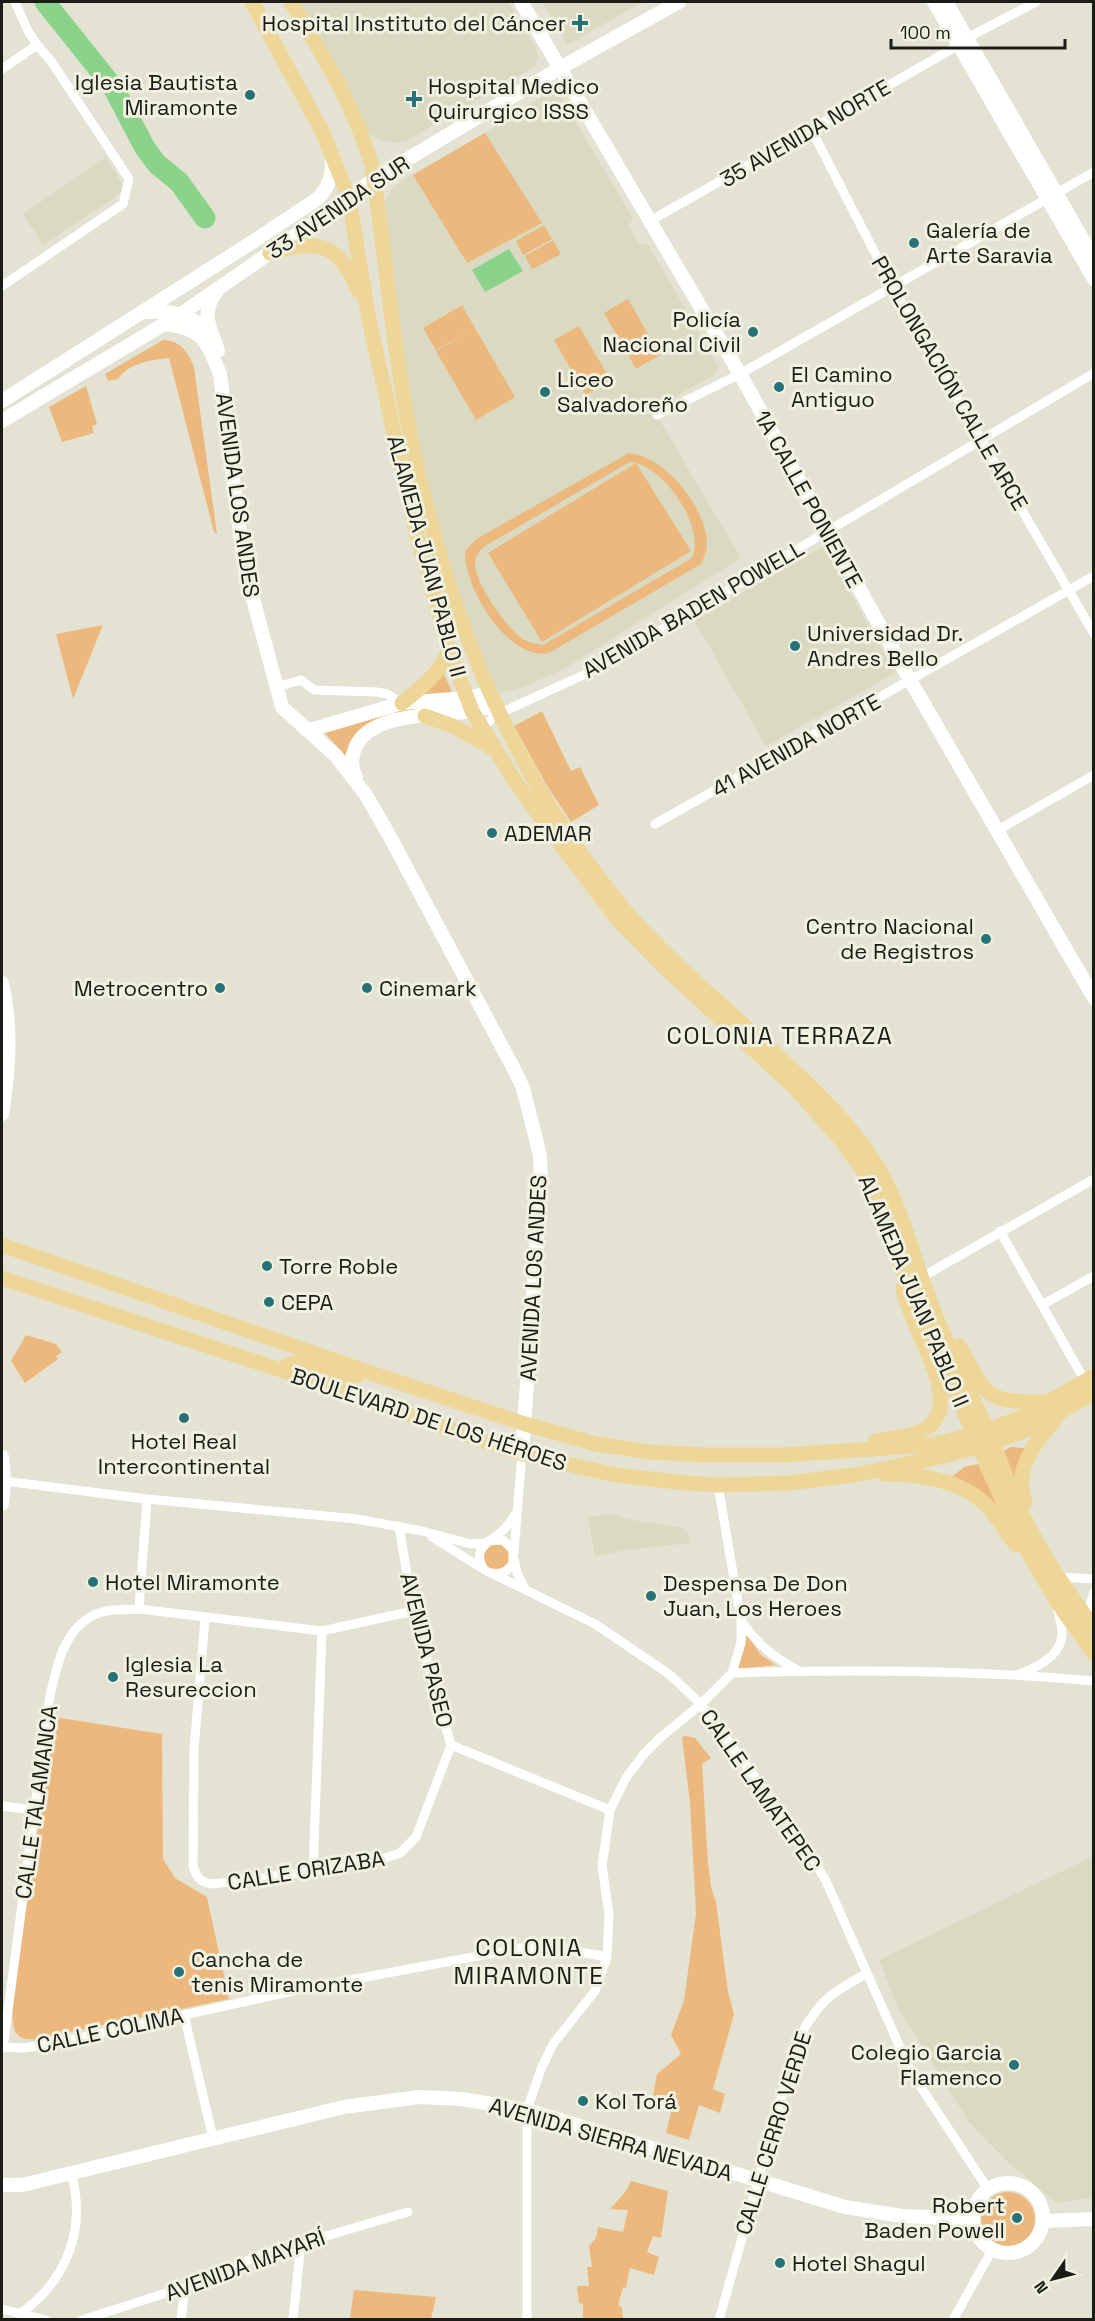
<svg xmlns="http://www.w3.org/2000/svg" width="1095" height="2321" font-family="'Space Grotesk',sans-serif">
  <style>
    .built { fill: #dadac2 }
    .green { fill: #edb87d; fill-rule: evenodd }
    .water { fill: #8bd28b }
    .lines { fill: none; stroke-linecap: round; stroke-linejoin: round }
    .river { stroke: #8bd28b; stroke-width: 21 }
    .street { stroke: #fff; stroke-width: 9 }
    .secondary { stroke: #fff; stroke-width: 14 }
    .primary { stroke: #eed698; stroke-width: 15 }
    .poi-dot { fill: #277277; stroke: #f1f1e1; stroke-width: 2 }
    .labels { text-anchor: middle; stroke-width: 6; stroke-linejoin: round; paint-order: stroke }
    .poi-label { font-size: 22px; fill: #1c1c16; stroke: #f1f1e1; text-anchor: start }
    .street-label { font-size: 22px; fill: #1c1c16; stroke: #f1f1e1 }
    .neighbourhood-label { font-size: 24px; letter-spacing: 1.5px; fill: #1c1c16; stroke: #f1f1e1 }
  </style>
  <rect width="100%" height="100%" fill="#e4e3d3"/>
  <path class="built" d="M293 2H509L537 51 538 59 534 67 408 140 396 143 379 140 366 131Z
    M542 2H643L567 45Z
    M548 92 559 94 632 217V221L628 225 639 245 648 244 719 368 713 376 653 409 741 558 564 669 524 687 500 693 495 691 440 544 413 426 389 257 385 201 390 191 404 179 485 133Z
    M106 157 120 180 122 187 120 194 43 245 23 214Z
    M824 546 895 673 766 746 694 620Z
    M616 1514 626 1519 682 1528 689 1534 690 1543 626 1550 595 1556 588 1517Z
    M1093 1856V2198L1056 2203 1008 2162 969 2122 898 2008 879 1960Z"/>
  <path class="green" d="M485 133 542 223 467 263 413 175Z
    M544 225 552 239 523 255 516 241Z
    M553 240 561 254 532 269 525 256Z
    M628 299 660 355 636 369 604 313Z
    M462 305 475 328 436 350 423 328Z
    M579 326 611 381 586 395 554 340Z
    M475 328 515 397 476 420 436 351Z
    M163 340C180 340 188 352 194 367L217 534 214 532 169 358C150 360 129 363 118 379L108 381 105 374Z
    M86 386 97 424 92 426 94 433 62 442 49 407Z
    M629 453C665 456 706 508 707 542 708 550 704 557 701 564L549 653C508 662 463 586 465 551L476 539ZM630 462C663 464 706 527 692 558L543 645C536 644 527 642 521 638 506 626 469 577 476 557 478 552 482 549 485 546Z
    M636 463 691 551 542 642 488 553Z
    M103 625 73 699 56 634Z
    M443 672 453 694 412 696Z
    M427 706 359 733 350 743 346 756 323 731 382 713Z
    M542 711 571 771 580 767 599 805 571 822 546 784 514 726Z
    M26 1335 56 1344 62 1352 56 1356 58 1359 25 1383 11 1361Z
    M1010 1447 1025 1448 1013 1484 1001 1453Z
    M978 1464 1004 1519 974 1487 953 1476 964 1467Z
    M484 1557a13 13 0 1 1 26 0a13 13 0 1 1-26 0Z
    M747 1634 760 1654 776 1665 737 1669 743 1652Z
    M54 1717 162 1734 163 1859 175 1878 207 1897 229 1999 36 2039C11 2042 13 2025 12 2006Z
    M686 1736 695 1738 711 1758 702 1764 708 1863 711 1887 716 1902 728 1992 734 2014 713 2089 725 2094 720 2113 699 2105 689 2140 666 2133 673 2104 653 2095 657 2074 681 2054 671 2035 684 2001 696 1913 690 1803 682 1737Z
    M631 2181 668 2191 661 2238 653 2236 647 2252 659 2257 654 2275 630 2268 626 2288 623 2287 618 2305 622 2308 623 2319H583V2304L579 2303 577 2286H589L587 2267H592L589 2246 596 2238 598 2227 623 2232 628 2210 610 2209 626 2191Z
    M981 2219a27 27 0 1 1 54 0a27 27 0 1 1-54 0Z
    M354 2290 436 2297 431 2319H350Z"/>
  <path class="water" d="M509 249 523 271 485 292 472 270Z"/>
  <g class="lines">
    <path class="river" d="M45 2 113 87 145 148 157 164 179 182 205 218"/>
    <path class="street" d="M15 2 28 31 37 45
      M967 38 1036 2
      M2 69 37 45 51 61 129 179 123 204 2 286
      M811 129 893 288 1094 634
      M650 221 959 45
      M657 415 740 374 1094 172
      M276 687 301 680 314 690 377 692 387 694 402 703
      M486 733V725L494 716 592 671 1094 373
      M655 824 1094 576
      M998 830 1094 775
      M1000 1231 1085 1381
      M922 1277 1094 1179
      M1042 1305 1094 1276
      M4 1481 147 1499 357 1519 422 1531 471 1544 486 1543
      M399 1526 413 1611 451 1745 610 1810
      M432 1537 488 1572C499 1576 507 1573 513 1563V1550L503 1540 488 1541
      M514 1552 522 1454
      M514 1559 517 1573 524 1587
      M483 1568C472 1549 488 1543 500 1533 507 1527 512 1520 516 1513
      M491 1573 595 1624 669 1674 701 1704 805 1845 826 1881 911 2072 988 2189
      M1057 1577 1094 1579
      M139 1609 147 1499
      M205 1619 194 1749 193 1866C196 1877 201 1883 213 1884L313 1871 382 1859 400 1853 416 1837 451 1745
      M1092 1619 1089 1608 1094 1592
      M742 1622C757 1644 774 1657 797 1670
      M732 1673C852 1669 974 1670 1094 1681
      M1017 1675C1035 1668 1059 1658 1062 1636 1063 1627 1059 1616 1057 1607
      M2 1806 34 1810
      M313 1871 322 1631
      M184 2015 213 2138
      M2 2047 23 2048 52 2044 307 1988 521 1948 553 1947 607 1957
      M3 2048 49 1701C56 1668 64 1623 102 1612 114 1609 127 1610 139 1609L322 1631 413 1611
      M2 2309 46 2320
      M21 2313C67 2280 87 2228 71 2173
      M82 2320 185 2287 258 2256 408 2212
      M181 2320 185 2287
      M293 2320 301 2242
      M527 2320V2110L541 2069 553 2044 595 1991 607 1957 609 1914 602 1866 610 1810 626 1778 644 1754 661 1737 701 1704 732 1673 741 1643V1620L718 1485
      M719 2320 798 2039C820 2001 827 1995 866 1974
      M953 2320 992 2250"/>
    <path class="secondary" d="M521 2 740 374 910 680 1094 998
      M934 2 1094 279
      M946 2 1094 259
      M217 291C199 314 211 328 218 351
      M144 312C170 310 188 314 209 331
      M165 324C204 329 206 340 220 374L244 565 282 707 336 756 366 795 389 835 516 1073 523 1088 536 1139 540 1156 541 1182 522 1454
      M2 401 254 241 317 199C329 188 333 174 332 158
      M2 421 181 314 328 213 374 179 560 68 679 2
      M310 730 402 703 466 698 489 693
      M356 777C351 767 351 761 354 751 366 711 439 716 472 711 479 710 487 707 495 706
      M2 983C12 1026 9 1070 2 1114
      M2 1457 4 1481 2 1504
      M973 2218a35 35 0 1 1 70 0a35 35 0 1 1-70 0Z
      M2 2185H22L344 2107 419 2097 461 2099 527 2110 845 2207 902 2216 973 2219
      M1044 2221 1094 2219"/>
    <path class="primary" d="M252 2 322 131 349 198 368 315 415 528 449 650 472 711 511 775 542 820 618 920 663 966 794 1087 841 1140 868 1178 875 1192 902 1269 1015 1529 1057 1602 1094 1654
      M291 2C322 53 355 108 372 166 384 246 391 327 405 407 438 590 503 766 624 909 675 969 738 1017 794 1071 827 1101 859 1134 881 1173 905 1217 916 1268 935 1314 951 1353 969 1391 987 1429 1001 1462 1013 1497 1030 1529 1048 1564 1071 1596 1094 1628
      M270 253C318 239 338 242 358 290
      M402 703C423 686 438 676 449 650
      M425 716 453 726 492 748
      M2 1245 365 1371 525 1424 596 1444 650 1452 704 1455H783L932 1445 983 1432 1022 1417 1094 1376
      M2 1278 275 1368 522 1454 616 1475 686 1483 718 1485 788 1483 854 1475 940 1457 985 1445 1029 1429 1094 1393
      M959 1346C988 1398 985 1402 1047 1402
      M283 1371 286 1366 301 1362 349 1377 357 1376
      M875 1441C892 1438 914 1437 928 1427 966 1401 906 1323 903 1287
      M884 1474C919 1474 959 1479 985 1504 997 1516 1006 1532 1016 1545
      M1025 1502C1013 1471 1034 1442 1055 1420"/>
  </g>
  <g class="poi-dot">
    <path d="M577 14h6v6h6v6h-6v6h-6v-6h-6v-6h6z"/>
    <circle cx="250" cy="95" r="6"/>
    <path d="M411 90h6v6h6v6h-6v6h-6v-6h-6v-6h6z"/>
    <circle cx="914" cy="243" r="6"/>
    <circle cx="753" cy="332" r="6"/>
    <circle cx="779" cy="387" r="6"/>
    <circle cx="545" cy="392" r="6"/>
    <circle cx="795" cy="646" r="6"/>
    <circle cx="492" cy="833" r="6"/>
    <circle cx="986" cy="939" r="6"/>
    <circle cx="220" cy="988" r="6"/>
    <circle cx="367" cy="988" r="6"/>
    <circle cx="267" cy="1266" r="6"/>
    <circle cx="269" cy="1302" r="6"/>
    <circle cx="184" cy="1418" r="6"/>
    <circle cx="93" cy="1582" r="6"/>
    <circle cx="651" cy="1596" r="6"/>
    <circle cx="113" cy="1677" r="6"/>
    <circle cx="179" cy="1972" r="6"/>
    <circle cx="1014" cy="2065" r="6"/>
    <circle cx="583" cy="2101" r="6"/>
    <circle cx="1017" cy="2218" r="6"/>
    <circle cx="780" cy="2263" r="6"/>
  </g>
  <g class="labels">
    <g class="poi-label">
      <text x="566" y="31" text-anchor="end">Hospital Instituto del Cáncer</text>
      <text x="238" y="90" text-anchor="end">Iglesia Bautista<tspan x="238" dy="25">Miramonte</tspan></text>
      <text x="428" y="94">Hospital Medico<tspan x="428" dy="25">Quirurgico ISSS</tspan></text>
      <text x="926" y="238">Galería de<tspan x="926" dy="25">Arte Saravia</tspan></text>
      <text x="741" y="327" text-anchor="end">Policía<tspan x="741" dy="25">Nacional Civil</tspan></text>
      <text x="791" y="382">El Camino<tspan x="791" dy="25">Antiguo</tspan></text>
      <text x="557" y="387">Liceo<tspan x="557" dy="25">Salvadoreño</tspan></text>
      <text x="807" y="641">Universidad Dr.<tspan x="807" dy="25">Andres Bello</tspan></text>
      <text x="504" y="841">ADEMAR</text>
      <text x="974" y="934" text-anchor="end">Centro Nacional<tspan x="974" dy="25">de Registros</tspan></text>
      <text x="208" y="996" text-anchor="end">Metrocentro</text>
      <text x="379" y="996">Cinemark</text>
      <text x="279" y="1274">Torre Roble</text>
      <text x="281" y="1310">CEPA</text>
      <text x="184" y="1449" text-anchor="middle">Hotel Real<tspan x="184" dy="25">Intercontinental</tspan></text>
      <text x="105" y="1590">Hotel Miramonte</text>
      <text x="663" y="1591">Despensa De Don<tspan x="663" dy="25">Juan, Los Heroes</tspan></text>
      <text x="125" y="1672">Iglesia La<tspan x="125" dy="25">Resureccion</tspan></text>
      <text x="191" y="1967">Cancha de<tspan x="191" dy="25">tenis Miramonte</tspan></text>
      <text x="1002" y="2060" text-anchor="end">Colegio Garcia<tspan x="1002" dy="25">Flamenco</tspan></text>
      <text x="595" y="2109">Kol Torá</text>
      <text x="1005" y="2213" text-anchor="end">Robert<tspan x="1005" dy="25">Baden Powell</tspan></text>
      <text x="792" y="2271">Hotel Shagul</text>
    </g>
    <g class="street-label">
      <text transform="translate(805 133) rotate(-30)" y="8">35 AVENIDA NORTE</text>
      <text transform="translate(338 207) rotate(-34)" y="8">33 AVENIDA SUR</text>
      <text transform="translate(950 383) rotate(60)" y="8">PROLONGACIÓN CALLE ARCE</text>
      <text transform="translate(238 495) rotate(82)" y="8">AVENIDA LOS ANDES</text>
      <text transform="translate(809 499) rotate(61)" y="8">1A CALLE PONIENTE</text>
      <text transform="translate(427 556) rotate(75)" y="8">ALAMEDA JUAN PABLO II</text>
      <text transform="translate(693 609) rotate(-30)" y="8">AVENIDA BADEN POWELL</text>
      <text transform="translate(796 745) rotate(-29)" y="8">41 AVENIDA NORTE</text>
      <text transform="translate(533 1278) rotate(-87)" y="8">AVENIDA LOS ANDES</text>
      <text transform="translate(914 1291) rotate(67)" y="8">ALAMEDA JUAN PABLO II</text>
      <text transform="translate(429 1419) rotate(18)" y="8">BOULEVARD DE LOS HÉROES</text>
      <text transform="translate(427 1650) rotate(76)" y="8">AVENIDA PASEO</text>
      <text transform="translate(761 1790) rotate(55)" y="8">CALLE LAMATEPEC</text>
      <text transform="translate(36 1802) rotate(-82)" y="8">CALLE TALAMANCA</text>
      <text transform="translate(306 1870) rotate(-9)" y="8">CALLE ORIZABA</text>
      <text transform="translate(110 2030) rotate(-12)" y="8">CALLE COLIMA</text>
      <text transform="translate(773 2133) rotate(-73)" y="8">CALLE CERRO VERDE</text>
      <text transform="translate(611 2139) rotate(16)" y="8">AVENIDA SIERRA NEVADA</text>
      <text transform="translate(245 2265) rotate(-20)" y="8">AVENIDA MAYARÍ</text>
    </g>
    <g class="neighbourhood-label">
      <text x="780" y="1044">COLONIA TERRAZA</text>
      <text x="529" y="1956">COLONIA<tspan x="529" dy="28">MIRAMONTE</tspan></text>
    </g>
  </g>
  <rect width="1095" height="2321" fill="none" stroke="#1c1c16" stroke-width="6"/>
  <g transform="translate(1053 2279) rotate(235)" stroke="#f1f1e1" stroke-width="4.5" paint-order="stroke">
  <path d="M0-4.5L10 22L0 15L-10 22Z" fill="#1c1c16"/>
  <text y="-9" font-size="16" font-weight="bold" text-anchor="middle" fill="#1c1c16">N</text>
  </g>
  <path d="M891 39v9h174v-9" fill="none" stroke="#1c1c16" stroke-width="3"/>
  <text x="900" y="39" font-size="18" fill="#1c1c16" stroke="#f1f1e1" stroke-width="4.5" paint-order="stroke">100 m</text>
</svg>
